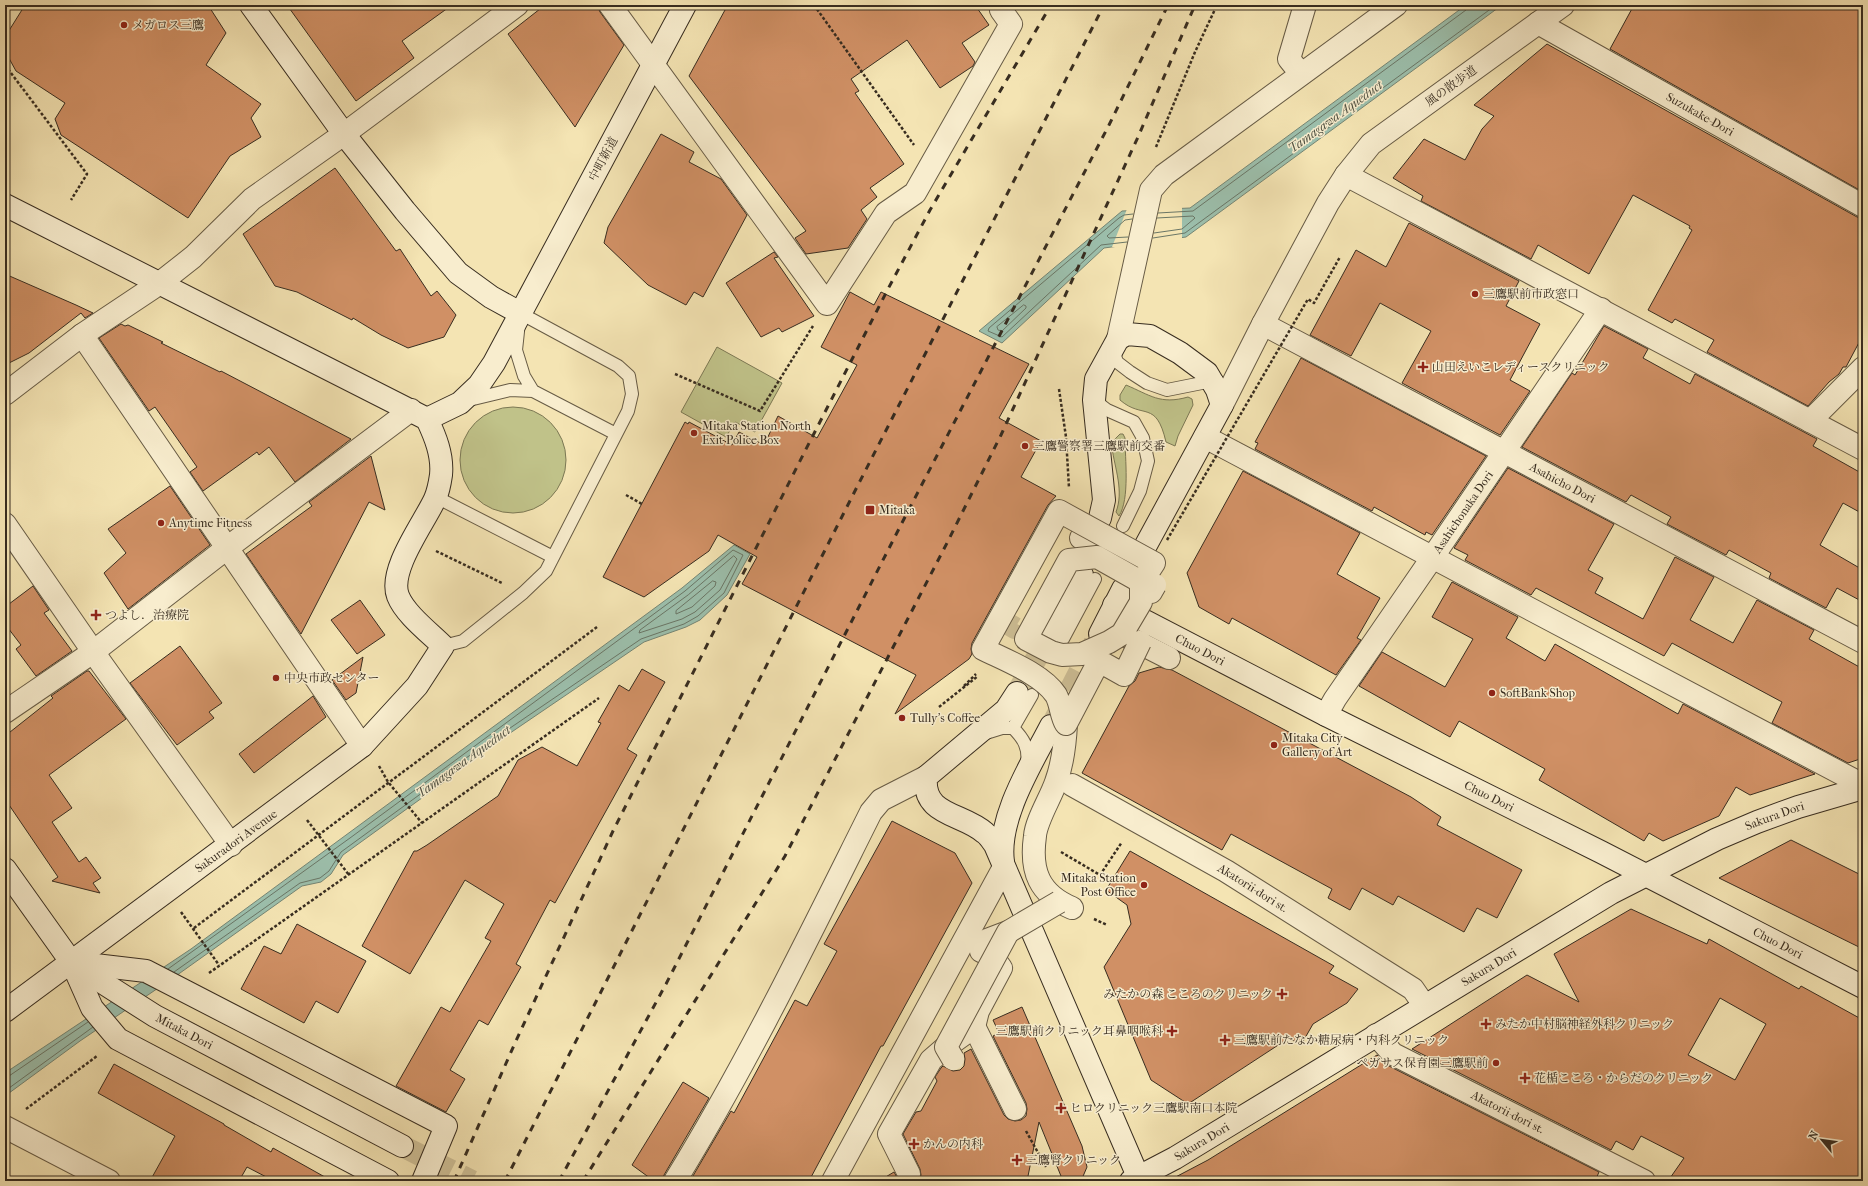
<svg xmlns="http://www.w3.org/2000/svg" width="1868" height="1186" font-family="'IM FELL French Canon','Noto Serif JP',serif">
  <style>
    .green { fill: #c0c289; stroke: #7c7854 }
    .water { fill: #9cbfac; stroke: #748574 }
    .pier { fill: #f4e4b3 }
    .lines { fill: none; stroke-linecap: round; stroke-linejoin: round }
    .shore { stroke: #6a7666; stroke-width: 1 }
    .building { fill: #d09065; stroke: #382d20; fill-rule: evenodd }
    .street-tunnel { stroke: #cebf96; stroke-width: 22; stroke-dasharray: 22 11; stroke-linecap: butt }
    .secondary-tunnel { stroke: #cebf96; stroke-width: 22; stroke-dasharray: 22 11; stroke-linecap: butt }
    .lane-casing { stroke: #675b45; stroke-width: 14 }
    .street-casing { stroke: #675b45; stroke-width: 24 }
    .secondary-casing { stroke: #382d20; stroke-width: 24 }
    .path { stroke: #382d20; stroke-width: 2.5; stroke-dasharray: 3 2; stroke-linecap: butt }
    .lane { stroke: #f8edce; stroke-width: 12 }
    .street { stroke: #f8edce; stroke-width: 22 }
    .secondary { stroke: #f8edce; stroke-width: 22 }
    .rail { stroke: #382d20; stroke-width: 3; stroke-dasharray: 7 7; stroke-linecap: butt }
    .street-bridge-casing { stroke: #675b45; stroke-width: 24; stroke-linecap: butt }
    .path-bridge { stroke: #382d20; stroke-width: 2.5; stroke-dasharray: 3 2; stroke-linecap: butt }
    .street-bridge { stroke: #f8edce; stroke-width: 22 }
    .poi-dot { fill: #8f2418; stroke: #f8edce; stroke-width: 1.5 }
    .labels { text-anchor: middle; stroke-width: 3; stroke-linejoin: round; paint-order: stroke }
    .poi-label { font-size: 12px; fill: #382d20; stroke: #f8edce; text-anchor: start }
    .street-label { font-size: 12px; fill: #382d20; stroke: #f8edce }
    .water-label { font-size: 13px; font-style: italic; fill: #515243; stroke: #f8edce }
  </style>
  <rect width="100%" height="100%" fill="#f4e4b3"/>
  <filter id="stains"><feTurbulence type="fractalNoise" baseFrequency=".005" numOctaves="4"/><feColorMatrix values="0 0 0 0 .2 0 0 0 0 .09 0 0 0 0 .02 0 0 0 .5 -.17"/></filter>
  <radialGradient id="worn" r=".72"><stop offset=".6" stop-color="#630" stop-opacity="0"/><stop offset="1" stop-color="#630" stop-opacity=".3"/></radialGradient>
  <path class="green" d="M717 347 782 383 755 432 735 422 726 437 681 412Z
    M1126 385C1150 395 1160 405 1188 397L1192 399 1193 405 1178 436 1175 446 1166 442C1156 399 1143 420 1120 400V395Z
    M460 460a53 53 0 1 1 106 0a53 53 0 1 1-106 0Z
    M1120 434H1123L1125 438C1125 458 1130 499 1119 516L1116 512C1124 491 1115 469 1112 448V442Z"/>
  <path class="water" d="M1466 5H1502L1186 237 1104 248 1002 343 979 331 1122 211 1190 208Z
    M734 545 750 554 727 595 700 620 686 627 644 642 469 761 444 782 343 855 331 874 321 882 302 886 173 978 80 1041 5 1096V1073L191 949 682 588Z"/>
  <path class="pier" d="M1182 206V240L1128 248 1112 247 1127 209Z"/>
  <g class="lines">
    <path class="shore" d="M1158 213 1193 211 1466 10 1468 5
      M1154 233 1182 229 1195 218 1193 216 1157 218
      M1128 237 1109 238 1107 236 1125 220 1132 219
      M1153 238 1185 233 1496 5
      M1127 242 1101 245 1002 337 988 331 989 328 1119 218 1124 215 1133 214
      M1024 305 1026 306V308L1002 331 998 330 997 327Z
      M734 556 737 559 720 590 695 612 682 619 639 633 640 630 688 595Z
      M713 581 716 582 715 586 692 607 676 614V611Z
      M168 969 350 838 685 591 733 550 743 555 724 593 698 616 684 624 641 639 466 758 441 779 341 852 329 871 320 878 300 883 174 972
      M5 1076H9L88 1022
      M5 1091 93 1027"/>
  </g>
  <path class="building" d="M25 5H208L226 33 206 65 261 104 251 118 261 137 230 156 188 218 61 135 55 119 65 103 16 71 5 51V37Z
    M287 5H452L402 41 414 58 356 101Z
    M545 5H597L600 12 624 45 575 127 508 34Z
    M731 5H975L989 25 962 43 975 62 973 66 940 88 907 40 851 79 859 91 855 93 904 164 870 188 877 197 861 210 867 219 848 248 806 254 795 238 806 231 689 76 725 10Z
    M1634 5H1863V192L1610 49Z
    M1547 44 1857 217 1863 218V335L1846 367H1843L1839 374 1829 382 1808 406 1707 352 1714 340 1675 319 1672 323 1648 310 1692 230 1689 228 1690 226 1633 195 1589 274 1538 245 1531 259 1421 201 1423 196 1393 178 1424 139 1465 160 1482 129 1494 116 1474 105Z
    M661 134 694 152 689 162 721 179 747 215 703 297 694 292 686 305 648 285 604 243 608 227Z
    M335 168 396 251 400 249 431 296 437 291 456 315 444 337 408 348 381 335 353 318 352 320 297 292 275 286 243 234Z
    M1409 223 1519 281 1506 306 1540 324 1510 380 1530 391 1500 435 1402 383 1431 331 1380 303 1351 356 1310 335 1356 250 1386 267Z
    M774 252 778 257 774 258 814 316 782 332 779 328 761 337 726 283Z
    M5 274 76 305 93 313 85 318 81 313 29 353 5 365Z
    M850 292 874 305 881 292 1029 364 999 418 1041 441 1021 477 1056 496 1048 505 972 643 971 649 972 654 969 659 895 714 916 675 742 584 757 557 718 535 709 551 644 597 603 577 685 422 688 424 689 422 732 445 739 432 764 445 778 416 817 438 857 365 821 347Z
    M121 324 125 326 128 325 163 342 161 343 220 372 221 371 351 439 295 482 269 447 259 455 257 452 203 491 190 472 197 467 155 407 149 411 99 338Z
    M1604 326 1648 349 1643 358 1690 384 1695 374 1817 439 1813 446 1863 474V514L1843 503 1820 545 1863 570V602L1837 588 1826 608 1769 578 1771 573 1729 550 1726 555 1667 524 1671 517 1631 495 1626 502 1522 447 1572 373 1575 375Z
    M1301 358 1486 456 1432 535 1426 532 1425 535 1374 507 1372 511 1255 449 1258 443 1255 442Z
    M371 456 385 510 369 502 301 634 246 554 312 506 309 502Z
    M1508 468 1614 524 1588 570 1603 578 1595 593 1643 619 1675 557 1714 577 1690 620 1733 643 1757 600 1814 630 1809 639 1863 669V758L1848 763 1772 723 1782 702 1672 643 1664 656 1536 588 1531 595 1465 560 1468 555 1454 548Z
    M1243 471 1360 533 1337 574 1380 598 1357 638 1361 640 1336 675 1232 618 1229 624 1199 607 1187 573Z
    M170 486 210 545 128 609 104 573 126 553 108 529Z
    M1452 582 1518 617 1506 638 1545 661 1555 644 1678 714 1683 704 1815 774 1750 795 1736 787 1719 816 1663 841 1649 833 1644 841 1539 780 1545 769 1459 721 1450 737 1359 686 1382 652 1445 687 1473 639 1432 617Z
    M33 586 49 610 44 613 72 651 36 676 16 649 21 645 5 624V607Z
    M360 600 385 635 357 654 331 620Z
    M180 646 222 703 209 712 214 718 177 745 130 683Z
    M363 657 356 693 346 700 332 680Z
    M1159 667 1172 670 1411 797 1441 817 1437 825 1522 870 1497 918 1477 908 1464 932 1398 896 1393 905 1362 888 1350 910 1328 898 1332 889 1231 834 1222 850 1082 773 1129 686 1135 681 1139 673Z
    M642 669 665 682 627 749 637 755 555 903 550 900 516 964 521 967 488 1025 479 1020 450 1070 465 1079 446 1112 396 1086 441 1007 450 1012 491 941 485 938 504 904 465 880 410 974 362 946 414 851H417L427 845 498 796 518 760 542 747 577 766 601 723 598 722 619 685 629 691Z
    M87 671H89L126 719 49 775 72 808 52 822 79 862 86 857 101 878 93 883 100 893 52 881 58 877 5 799V736L53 698 51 696Z
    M313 696 326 717 254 773 239 754Z
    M892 821 955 853 972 883 883 1046H881L809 1181H690L731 1111 734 1113 795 1000 807 1006 837 951 824 944Z
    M1791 840 1863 876V949L1719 878Z
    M1130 851 1334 966 1329 973 1358 989 1347 1003 1313 1024 1301 1045 1289 1038 1188 1104 1151 1080 1104 967 1131 924 1127 905 1106 890Z
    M1631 909 1707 944 1709 939 1799 989 1801 986 1863 1020V1181H1668L1684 1158 1641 1136 1633 1150 1616 1141 1611 1150 1412 1049 1527 975 1579 1002 1554 954ZM1720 998 1766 1024 1735 1080 1688 1055Z
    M297 924 366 961 338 1013 316 1001 304 1023 241 989 264 946 281 954Z
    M1022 1007 1082 1146 1087 1167 1081 1181H1063L1039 1122 1027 1181H919L921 1175 920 1169 903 1134 916 1112 921 1111 937 1081 935 1077 941 1068 943 1066 953 1071 960 1070 964 1066 965 1059 964 1053 971 1049 1004 1115 1008 1119 1015 1121 1021 1120 1026 1116 1027 1109 1026 1103 993 1036 999 1033 993 1020Z
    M1377 1055 1387 1065 1599 1172 1595 1181H1168L1208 1160Z
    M114 1064 224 1124V1125L271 1152 273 1148 332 1181H274L247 1167 239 1181H150L175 1136 98 1093Z
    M683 1082 709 1098 664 1175 663 1181H654L632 1165Z
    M894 1172 899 1181H879Z"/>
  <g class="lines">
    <path class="street-tunnel" d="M1000 619 1015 628 1020 620"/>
    <path class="secondary-tunnel" d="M1017 693 1050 634
      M1054 721 1097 638
      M402 1146 472 1181"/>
    <defs>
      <path id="lane" d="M1113 349 1117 362 1130 372 1147 383 1167 390 1217 380
        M469 400 510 390 533 391
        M1094 400 1107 410 1134 422 1143 438 1148 461 1140 491 1123 526
        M436 497 553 557
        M1063 639 1095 579
        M443 646 463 641 523 593 546 571 628 411 632 394 629 376 618 366 520 313 516 350 524 376 533 391 616 434
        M1013 728 1032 695
        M986 733 1002 728H1013C1024 739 1029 748 1027 763"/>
      <g id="street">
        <path d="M610 5 827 304 886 213 915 193 1011 24 1001 10 1004 5"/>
        <path id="s1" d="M1538 23 1863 206"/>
        <path d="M1301 74 1289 59 1305 5"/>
        <path d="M1346 175 1863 449"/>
        <path id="s2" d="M1263 324 1863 642"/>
        <path d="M82 335 362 746"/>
        <path d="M1118 339 1151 190 1164 175 1396 5"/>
        <path d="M5 394 82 335 160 283 193 257 252 199 344 134 517 5"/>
        <path d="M1222 405 1263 324 1328 203 1346 175 1371 144 1563 5"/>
        <path d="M1810 421 1863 368"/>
        <path d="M1205 437 1863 785"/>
        <path d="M5 524 101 663 231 845"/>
        <path d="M1081 538 1122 561"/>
        <path d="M1122 634 1169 658"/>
        <path d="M5 712 93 652 227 548 411 410"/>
        <path id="s3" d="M1326 715 1335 699 1432 558 1601 309"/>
        <path d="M1066 724C1065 744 1063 763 1056 782 1051 797 1036 821 1035 836 1030 871 1039 894 1072 908"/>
        <path id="s4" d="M1072 785 1226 871 1413 989 1424 1005"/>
        <path d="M968 1014 1015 1109"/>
        <path id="s5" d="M1376 1035 1393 1054 1644 1181"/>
        <path d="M5 1127 109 1181"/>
        <path d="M909 1174 889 1134 931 1060 946 1047 974 1027 978 1011 1001 968 993 957 981 951 987 940 1008 932"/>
        <path d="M675 1181C748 1062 809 936 871 812L881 800 926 777"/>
        <path d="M833 1181 1004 867"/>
      </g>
      <g id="secondary">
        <path d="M251 5 344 134 405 211 458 273 491 297 520 313"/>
        <path d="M5 205 427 419C435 436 443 455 441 475 440 482 438 492 435 499 424 523 388 570 398 596 405 614 430 633 443 646L417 686 362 746 5 1011"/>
        <path d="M427 419 460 403 479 385 494 363 685 5"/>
        <path d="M1100 518 1104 500 1094 400 1096 379 1118 339 1127 334 1150 336 1180 353 1207 373 1217 390 1222 405 1146 545"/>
        <path id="s6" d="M1114 605 1326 715 1601 852 1863 987"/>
        <path d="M1050 634 1082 575"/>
        <path d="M1100 634 1123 589"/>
        <path d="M1017 693 1006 710 926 777C922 816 963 813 985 833 989 836 992 841 995 845L1140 1181"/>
        <path d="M1003 862C997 818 1032 763 1051 726"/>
        <path id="s7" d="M5 869 72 963 155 1016 402 1146"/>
        <path d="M72 963 92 1008 118 1039 388 1181"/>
        <path d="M78 963 146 971 446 1126 423 1181"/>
        <path id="s8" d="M1131 1181 1175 1158 1611 893 1717 839 1757 822 1798 807 1863 788"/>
      </g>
    </defs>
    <use href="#lane" class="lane-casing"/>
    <use href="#street" class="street-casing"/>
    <use href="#secondary" class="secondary-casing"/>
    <path class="path" d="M814 5 914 145
      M5 65 87 174 71 200
      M1156 147 1195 52 1217 5
      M675 374 760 411 813 326
      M1059 389 1066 437 1069 488
      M626 495 642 504
      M436 551 502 583
      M964 686 976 674
      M939 707 978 676
      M379 766 388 782 422 823
      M307 820 349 875
      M1061 852 1100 875 1122 842
      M181 912 219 965
      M1094 919 1107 925
      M194 928 597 627
      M209 973 599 698
      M26 1109 97 1056
      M1026 1131 1046 1167"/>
    <use href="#lane" class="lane"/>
    <use href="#street" class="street"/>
    <use href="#secondary" class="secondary"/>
    <path class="rail" d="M454 1181 515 1043 613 831 803 455 888 289 930 210 1051 5
      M505 1181 858 485 1104 5
      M559 1181 666 984 905 517 1109 125 1168 5
      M583 1181 785 856 947 543 1001 435 1138 137 1195 5"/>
    <defs>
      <path id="street-bridge" d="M1140 642 1124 675 1099 661 1066 724C1061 716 1061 704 1056 695 1042 674 1005 660 983 649L1059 511 1154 563 1141 583V602L1122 634 1109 642 1082 654 1062 655 1051 652 1026 639 1069 560 1097 557 1136 579 1151 592 1155 585
        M953 1059 946 1047 1008 932 1059 902"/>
    </defs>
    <use href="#street-bridge" class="street-bridge-casing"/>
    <path class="path-bridge" d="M1167 540 1308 299 1314 303 1340 257"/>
    <use href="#street-bridge" class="street-bridge"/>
  </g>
  <g class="poi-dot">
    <circle cx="124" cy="25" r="4"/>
    <circle cx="1475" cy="294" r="4"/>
    <path d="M1421 361h4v4h4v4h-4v4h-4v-4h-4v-4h4z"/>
    <circle cx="694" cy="433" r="4"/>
    <circle cx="1025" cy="446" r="4"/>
    <rect x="865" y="505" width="10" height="10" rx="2"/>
    <circle cx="161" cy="523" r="4"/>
    <path d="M94 609h4v4h4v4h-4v4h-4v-4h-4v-4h4z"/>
    <circle cx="276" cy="678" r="4"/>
    <circle cx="1492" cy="693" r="4"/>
    <circle cx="902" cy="718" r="4"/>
    <circle cx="1274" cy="745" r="4"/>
    <circle cx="1144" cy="885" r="4"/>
    <path d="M1280 988h4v4h4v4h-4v4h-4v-4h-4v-4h4z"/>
    <path d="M1484 1018h4v4h4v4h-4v4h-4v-4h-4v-4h4z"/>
    <path d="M1170 1025h4v4h4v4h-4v4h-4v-4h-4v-4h4z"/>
    <path d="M1223 1034h4v4h4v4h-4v4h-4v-4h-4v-4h4z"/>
    <circle cx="1496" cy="1063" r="4"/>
    <path d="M1523 1072h4v4h4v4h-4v4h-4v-4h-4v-4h4z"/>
    <path d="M1059 1102h4v4h4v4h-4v4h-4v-4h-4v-4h4z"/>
    <path d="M912 1138h4v4h4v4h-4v4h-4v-4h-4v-4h4z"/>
    <path d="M1015 1154h4v4h4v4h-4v4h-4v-4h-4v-4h4z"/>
  </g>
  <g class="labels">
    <g class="poi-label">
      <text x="132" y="29">メガロス三鷹</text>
      <text x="1483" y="298">三鷹駅前市政窓口</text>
      <text x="1432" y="371">山田えいこレディースクリニック</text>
      <text x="702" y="430">Mitaka Station North<tspan x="702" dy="14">Exit Police Box</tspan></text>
      <text x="1033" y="450">三鷹警察署三鷹駅前交番</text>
      <text x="879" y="514">Mitaka</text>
      <text x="169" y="527">Anytime Fitness</text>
      <text x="105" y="619">つよし．治療院</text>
      <text x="284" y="682">中央市政センター</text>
      <text x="1500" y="697">SoftBank Shop</text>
      <text x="910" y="722">Tully's Coffee</text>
      <text x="1282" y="742">Mitaka City<tspan x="1282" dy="14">Gallery of Art</tspan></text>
      <text x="1136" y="882" text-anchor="end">Mitaka Station<tspan x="1136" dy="14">Post Office</tspan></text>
      <text x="1273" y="998" text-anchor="end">みたかの森 こころのクリニック</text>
      <text x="1495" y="1028">みたか中村脳神経外科クリニック</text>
      <text x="1163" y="1035" text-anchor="end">三鷹駅前クリニック耳鼻咽喉科</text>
      <text x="1234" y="1044">三鷹駅前たなか糖尿病・内科クリニック</text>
      <text x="1488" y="1067" text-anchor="end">ペガサス保育園三鷹駅前</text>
      <text x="1534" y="1082">花楯こころ・からだのクリニック</text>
      <text x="1070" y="1112">ヒロクリニック三鷹駅南口本院</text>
      <text x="923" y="1148">かんの内科</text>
      <text x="1026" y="1164">三鷹腎クリニック</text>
    </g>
    <g class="street-label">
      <text transform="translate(1451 86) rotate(-36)" y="4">風の散歩道</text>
      <text dy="4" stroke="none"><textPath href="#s1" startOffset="186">Suzukake-Dori</textPath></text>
      <text transform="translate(603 159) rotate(-62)" y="4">中町新道</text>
      <text dy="4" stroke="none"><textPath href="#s2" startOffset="339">Asahicho Dori</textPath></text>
      <text dy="4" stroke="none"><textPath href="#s3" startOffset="245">Asahichonaka Dori</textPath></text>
      <text dy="4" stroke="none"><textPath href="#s6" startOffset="97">Chuo Dori</textPath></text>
      <text dy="4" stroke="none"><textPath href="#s6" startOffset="421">Chuo Dori</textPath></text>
      <text dy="4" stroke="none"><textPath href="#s8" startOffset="741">Sakura Dori</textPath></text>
      <text transform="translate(236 841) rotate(-36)" y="4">Sakuradori Avenue</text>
      <text dy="4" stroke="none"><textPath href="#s4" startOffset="208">Akatorii-dori st.</textPath></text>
      <text dy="4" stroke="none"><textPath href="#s6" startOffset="745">Chuo Dori</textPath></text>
      <text dy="4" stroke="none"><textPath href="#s8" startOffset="417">Sakura Dori</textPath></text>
      <text dy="4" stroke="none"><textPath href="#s7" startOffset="247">Mitaka Dori</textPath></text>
      <text dy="4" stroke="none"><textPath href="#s5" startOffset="154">Akatorii-dori st.</textPath></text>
      <text dy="4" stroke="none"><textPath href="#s8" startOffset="81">Sakura Dori</textPath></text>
    </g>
    <g class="water-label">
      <text transform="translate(1335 116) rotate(-36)" y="5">Tamagawa Aqueduct</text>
      <text transform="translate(463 761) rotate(-36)" y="5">Tamagawa Aqueduct</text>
    </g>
  </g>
  <rect width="1868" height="1186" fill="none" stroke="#f4e4b3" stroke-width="20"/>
  <rect x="6" y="6" width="1856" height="1174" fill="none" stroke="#382d20" stroke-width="2"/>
  <rect x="10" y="10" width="1848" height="1166" fill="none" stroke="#382d20"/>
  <g transform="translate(1822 1140) rotate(299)" stroke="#f8edce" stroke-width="3" paint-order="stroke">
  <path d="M0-3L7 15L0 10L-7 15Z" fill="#382d20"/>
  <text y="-6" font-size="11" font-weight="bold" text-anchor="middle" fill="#382d20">N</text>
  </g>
  <rect width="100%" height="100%" filter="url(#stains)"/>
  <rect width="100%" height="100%" fill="url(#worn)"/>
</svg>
